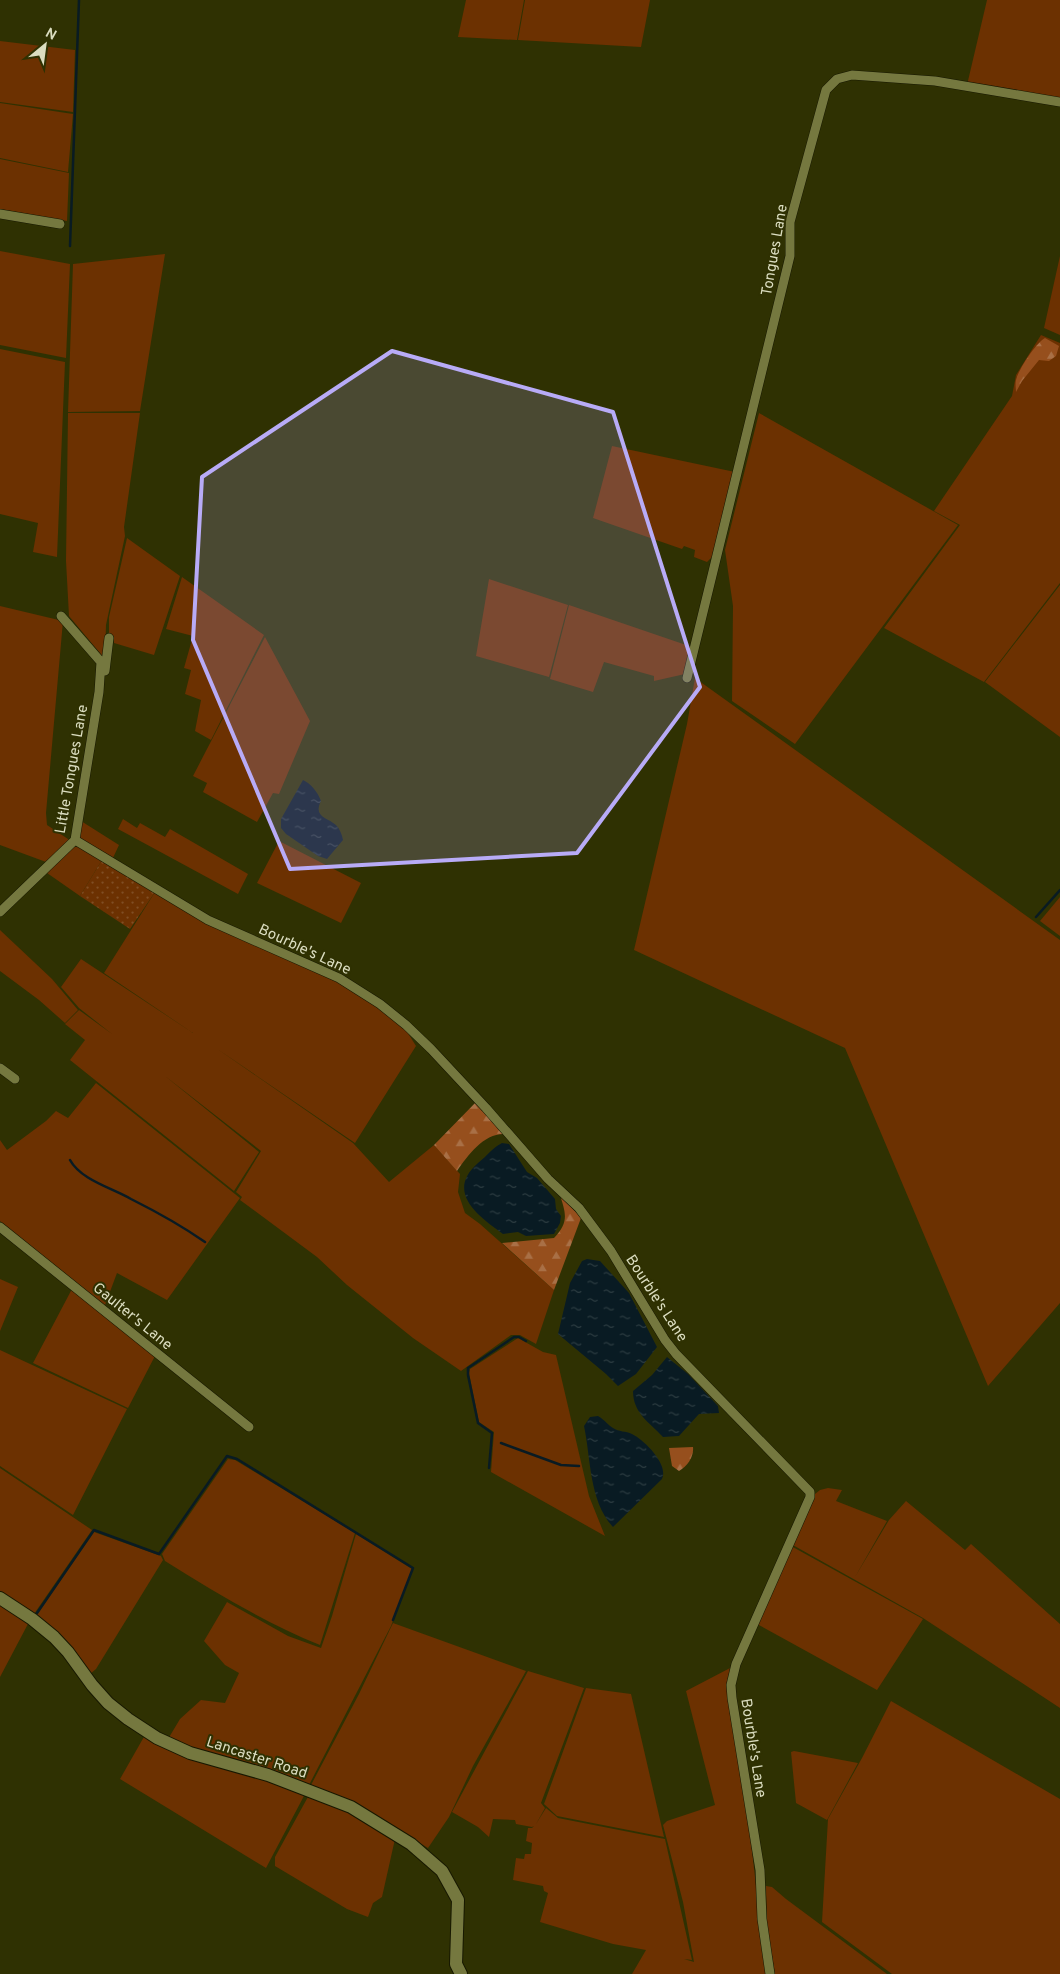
<svg xmlns="http://www.w3.org/2000/svg" width="1060" height="1974" font-family="Overpass,sans-serif">
  <style>
    .grass { fill: #6c3101 }
    .forest { fill: url(#forest-firs) }
    .park { fill: url(#park-dots) }
    .water { fill: url(#water-ripples) }
    .lines { fill: none; stroke-linecap: round; stroke-linejoin: round }
    .stream { stroke: #091b23; stroke-width: 2.5 }
    .street-casing { stroke: #171800; stroke-width: 10 }
    .secondary-casing { stroke: #171800; stroke-width: 14 }
    .street { stroke: #75783f; stroke-width: 9 }
    .secondary { stroke: #75783f; stroke-width: 12 }
    .marked { fill: #b8abf7; fill-opacity: 0.2; stroke: #b8abf7; stroke-width: 4; stroke-linejoin: round }
    .labels { text-anchor: middle; stroke-width: 4; stroke-linejoin: round; paint-order: stroke }
    .street-label { font-size: 15px; fill: #dbddc0; stroke: #2f3102 }
  </style>
  <defs>
    <pattern id="forest-firs" width="22" height="20" patternUnits="userSpaceOnUse" patternTransform="scale(1.25)"><rect width="22" height="20" fill="#964f1d"/><path d="M5 1l3.5 6h-7zM16 11l3.5 6h-7z" fill="#a97046"/></pattern>
    <pattern id="park-dots" width="8" height="8" patternUnits="userSpaceOnUse" patternTransform="scale(1.25)"><rect width="8" height="8" fill="#6c3101"/><path d="M2 2h.1M6 6h.1" fill="none" stroke="#804e24" stroke-width="1.8" stroke-linecap="round"/></pattern>
    <pattern id="water-ripples" width="26" height="14" patternUnits="userSpaceOnUse" patternTransform="scale(1.25)"><rect width="26" height="14" fill="#091b23"/><path d="M2 4q2-2 4 0t4 0M15 11q2-2 4 0t4 0" fill="none" stroke="#2c3c41"/></pattern>
  </defs>
  <rect width="100%" height="100%" fill="#2f3102"/>
  <path class="grass" d="M466 0H524L517 40 458 37Z
    M525 0H650L641 47 518 40Z
    M987 0H1060V100L967 85Z
    M0 41 75 50 73 112 0 102Z
    M0 103 73 114 68 172 0 158Z
    M0 159 69 173 67 221 0 209Z
    M0 251 70 264 66 358 0 345Z
    M165 254 140 411 68 412 73 264Z
    M1060 256V335L1044 328Z
    M1041 335 1060 343V583L984 682 884 628 960 525 934 511 1012 396 1016 375Z
    M0 349 65 362 57 557 33 552 38 523 0 514Z
    M68 413H140L124 527 125 536 106 625 105 659 69 616 66 561Z
    M759 413 958 525 795 744 732 701 733 606 725 550Z
    M612 446 735 472 715 554 707 562 694 557 695 550 684 546 682 549 593 518Z
    M127 538 180 576 154 655 114 643V636L109 635V617Z
    M182 577 264 635 211 740 195 731 201 700 185 694 191 670 184 668 193 636 166 629Z
    M489 579 568 605 549 677 476 656Z
    M1060 585V737L985 682Z
    M569 605 692 647 685 674 654 681V676L604 662 593 692 550 679Z
    M0 606 63 621 46 813 47 825 71 841 46 862 0 845Z
    M265 637 310 721 279 794 273 793 257 822 203 792 207 783 193 776Z
    M695 678 1060 940V1303L988 1386 845 1048 634 950 687 724Z
    M123 819 137 828 140 823 165 837 170 829 248 874 238 894 118 829Z
    M81 821 119 845 112 860 82 841 78 836Z
    M279 841 361 883 341 923 257 883Z
    M74 847H79L102 860 80 896 47 873Z
    M155 892 333 977 379 1007 406 1030 416 1046 355 1143 216 1048 353 1143 389 1182 434 1145 460 1174 458 1192 465 1213 480 1224 554 1290 536 1344 520 1335H511L461 1371 413 1338 347 1285 317 1257 240 1200 242 1197 236 1192 261 1151 165 1076 259 1152 234 1191 70 1060 85 1040 65 1024 79 1010 112 1034 79 1008 61 987 81 959 193 1033 104 973Z
    M1060 897V936L1040 921Z
    M0 930 52 979 78 1010 65 1023 39 1000 0 971Z
    M96 1083 240 1198 167 1300 117 1273 105 1305 0 1221V1140L7 1150 46 1121 56 1111 68 1118Z
    M0 1279 18 1287 0 1331Z
    M73 1287 155 1356 128 1408 33 1363Z
    M518 1338 543 1352 556 1355 589 1496 605 1536 491 1472 494 1432 479 1422 469 1373 470 1369Z
    M0 1350 127 1409 73 1515 0 1466Z
    M228 1459 235 1460 355 1533 320 1645C265 1623 215 1592 165 1561L162 1554Z
    M0 1468 92 1530 34 1614 0 1593Z
    M828 1488 842 1490 836 1501 887 1521 855 1577 889 1520 906 1501 965 1550 971 1544 1060 1624V1708L923 1618 791 1544 815 1494 820 1490Z
    M94 1532 161 1556 163 1560 96 1669 90 1674 37 1615Z
    M356 1534 412 1569 391 1626 309 1785 205 1754 168 1739 180 1719 201 1700 225 1703 239 1673 225 1665 204 1641 227 1602 288 1636 321 1648 332 1616Z
    M791 1546 923 1619 877 1690 757 1624Z
    M0 1604 29 1622 0 1677Z
    M393 1623 526 1671 473 1766 449 1817 428 1848 354 1802 311 1785 359 1694Z
    M732 1667C744 1769 753 1872 767 1974H632L646 1950 613 1944 540 1922 548 1893 544 1891 543 1886 513 1880 516 1858 524 1859 525 1854H531L532 1843 526 1841 528 1828H532L534 1826 532 1827 516 1824 515 1820 493 1819 489 1837 478 1827 452 1812 528 1671 584 1688 541 1803 545 1808 536 1824 546 1808 558 1818 665 1839 692 1960 684 1959 694 1962 683 1902 663 1825 667 1821 715 1805 686 1691Z
    M586 1688 631 1694 664 1837 557 1816 544 1804Z
    M891 1701 1060 1799V1974H892L822 1922 828 1819 862 1758Z
    M145 1735 305 1794 266 1868 120 1779Z
    M794 1751 858 1763 827 1820 796 1803 791 1752Z
    M309 1795 339 1807 395 1839 382 1897 373 1903 368 1917 347 1909 275 1866V1857Z
    M766 1886 772 1887 786 1899 887 1974H775L767 1925Z"/>
  <path class="forest" d="M1045 338 1059 346 1056 356 1049 361 1039 360 1022 381 1016 392C1016 389 1015 384 1016 380 1019 369 1035 344 1045 338Z
    M477 1101 505 1134C484 1133 468 1155 457 1171L434 1145Z
    M560 1195 581 1218 554 1290 502 1243 554 1238C569 1222 566 1214 560 1195Z
    M693 1447C694 1456 688 1466 679 1471L672 1466 669 1448Z"/>
  <path class="park" d="M102 860 155 892 130 929 80 896Z"/>
  <path class="water" d="M303 780C310 783 318 792 321 801 313 817 327 817 336 825 340 829 342 835 343 840L327 859 318 856 286 834 281 828V819Z
    M502 1143 509 1144 527 1172 537 1178 555 1199 556 1209 561 1216 560 1223 554 1234 526 1236 518 1232 503 1234C478 1216 445 1192 478 1163 487 1156 492 1148 502 1143Z
    M587 1259 600 1261 629 1293 657 1347 636 1374 618 1386 606 1374 558 1334 570 1283 582 1261Z
    M667 1357 688 1374 718 1406 719 1413 699 1414 679 1436 663 1437C649 1422 633 1413 633 1391L652 1375Z
    M598 1416C605 1420 608 1425 613 1428 619 1432 626 1431 632 1434 644 1440 669 1464 662 1479L613 1527C589 1501 591 1459 584 1426L590 1417Z"/>
  <g class="lines">
    <path class="stream" d="M70 246 79 0
      M1036 917 1060 890
      M70 1160C81 1180 112 1188 131 1199 157 1212 182 1226 205 1242
      M501 1443 561 1465 579 1466
      M489 1468 492 1433 478 1423 468 1375V1368L514 1337H519L526 1341
      M37 1613 94 1530 159 1554 227 1456 237 1459 413 1568 393 1620"/>
    <defs>
      <path id="street" d="M0 214 60 224
        M105 671 109 638
        M687 678 790 256V222L826 90 837 79 852 75 935 81 1060 102
        M75 840 208 920 339 978 380 1004 406 1025 431 1049 486 1108 548 1179 579 1208 611 1251 665 1340 676 1354 810 1492V1497L736 1664 731 1685 732 1698 760 1870 762 1919 770 1974
        M0 912 75 840 99 692 101 662 61 616
        M0 1068 15 1079
        M0 1227 249 1427"/>
      <path id="secondary" d="M0 1598 32 1619 54 1637 68 1652 92 1685 108 1703 128 1719 157 1738 190 1753 268 1775 351 1807 411 1844 442 1871 458 1900 456 1964 461 1974"/>
    </defs>
    <use href="#street" class="street-casing"/>
    <use href="#secondary" class="secondary-casing"/>
    <use href="#street" class="street"/>
    <use href="#secondary" class="secondary"/>
  </g>
  <path class="marked" d="M392 351 613 412 700 687 577 853 290 869 193 640 202 477Z"/>
  <g class="labels">
    <g class="street-label">
      <text transform="translate(774 250) rotate(-80)" y="5">Tongues Lane</text>
      <text transform="translate(71 769) rotate(-80)" y="5">Little Tongues Lane</text>
      <text transform="translate(305 949) rotate(25)" y="5">Bourble's Lane</text>
      <text transform="translate(657 1298) rotate(57)" y="5">Bourble's Lane</text>
      <text transform="translate(133 1316) rotate(39)" y="5">Gaulter's Lane</text>
      <text transform="translate(754 1748) rotate(81)" y="5">Bourble's Lane</text>
      <text transform="translate(257 1757) rotate(18)" y="5">Lancaster Road</text>
    </g>
  </g>
  <g transform="translate(45 45) rotate(29)" stroke="#2f3102" stroke-width="4" paint-order="stroke">
  <path d="M0-4L9 19L0 12L-9 19Z" fill="#dbddc0"/>
  <text y="-8" font-size="14" font-weight="bold" text-anchor="middle" fill="#dbddc0">N</text>
  </g>
</svg>
